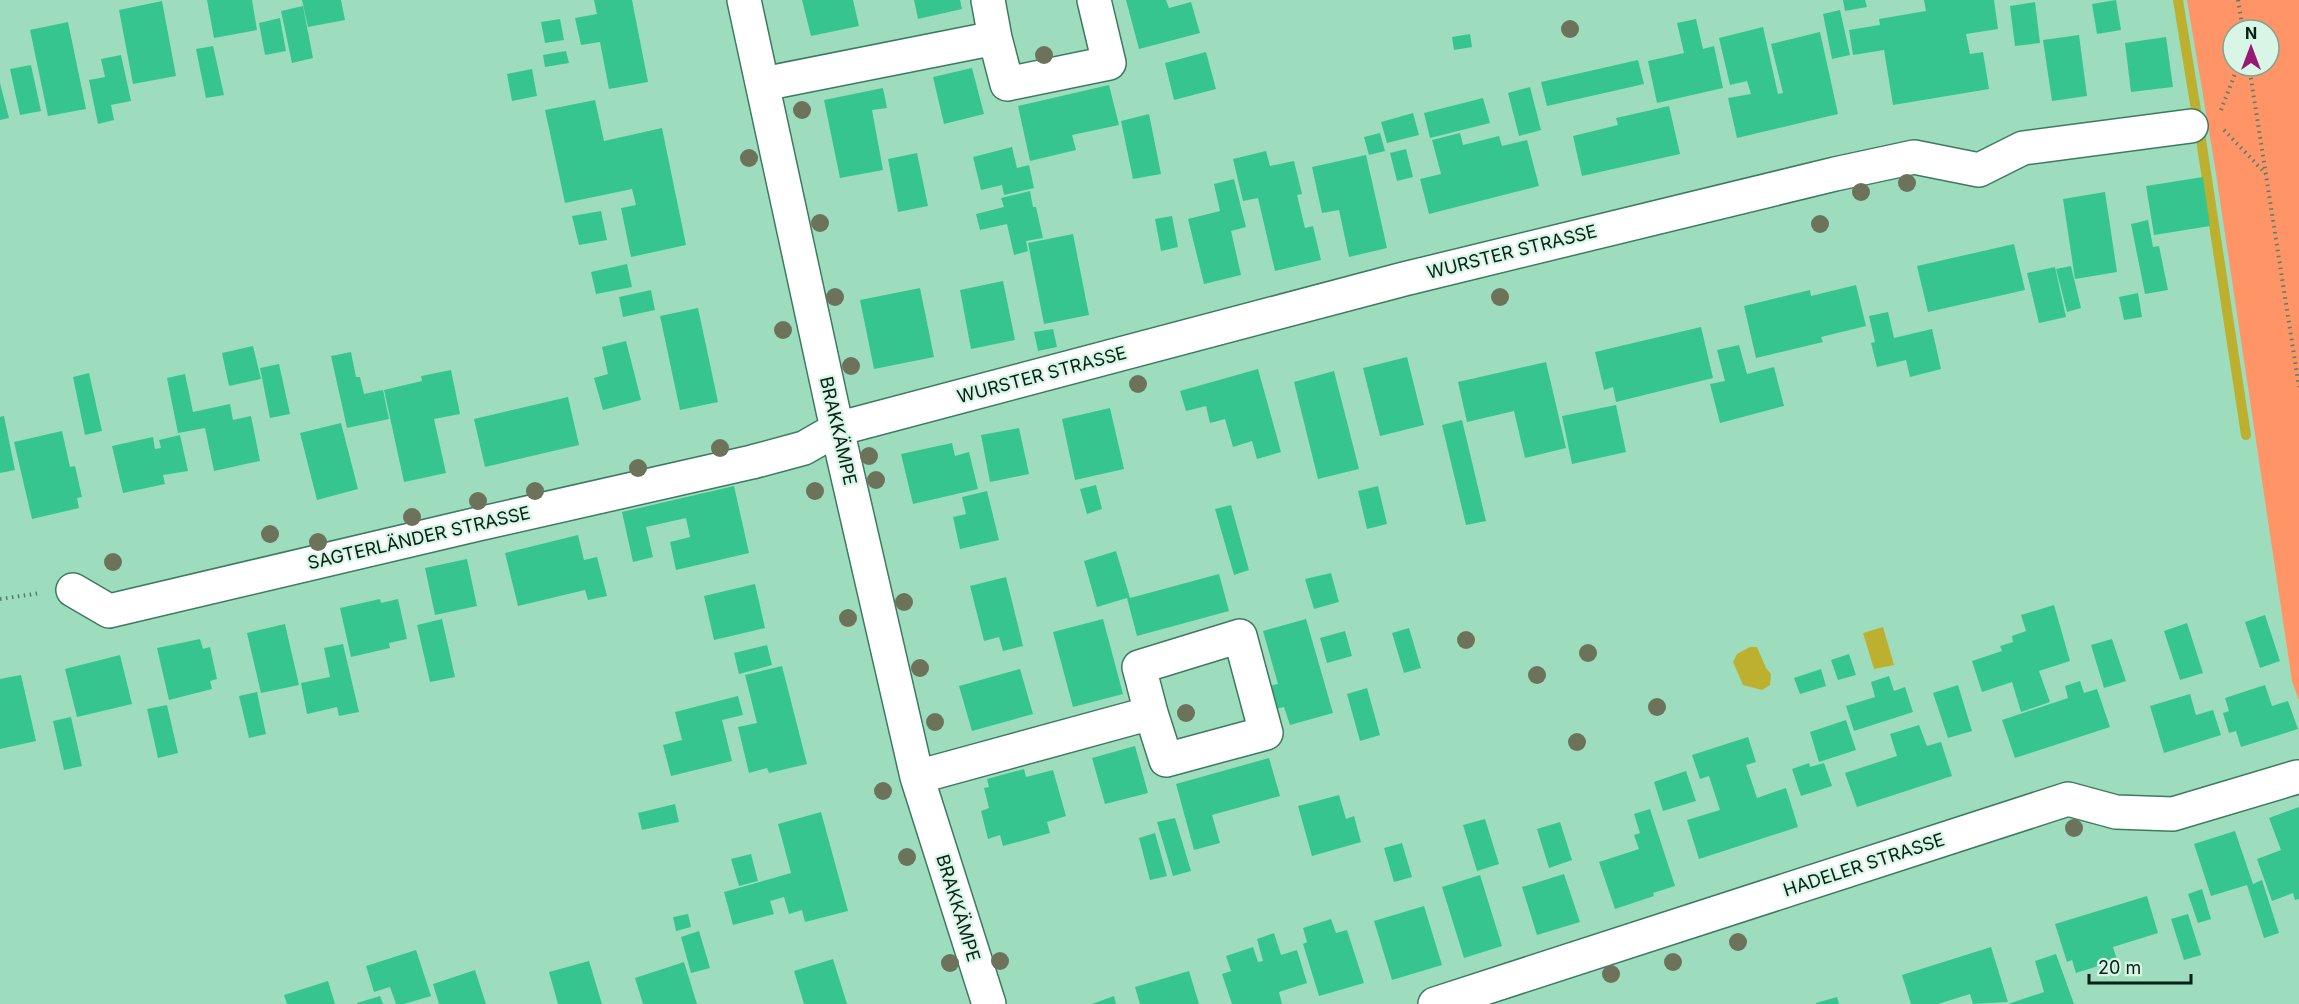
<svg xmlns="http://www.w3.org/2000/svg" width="2299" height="1004" font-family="Inter,sans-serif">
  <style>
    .green { fill: #ff9467; fill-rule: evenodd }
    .water { fill: #bdb02e }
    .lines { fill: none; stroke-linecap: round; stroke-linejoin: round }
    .stream { stroke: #bdb02e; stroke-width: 10 }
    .building { fill: #36c58f }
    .minor-casing { stroke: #3d7b60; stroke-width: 36 }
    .path { stroke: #53806b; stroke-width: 4; stroke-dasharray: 1.5 4.5; stroke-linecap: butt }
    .minor { stroke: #fff; stroke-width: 33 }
    .tree { fill: #6d735b }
    .labels { text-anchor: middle; stroke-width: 4.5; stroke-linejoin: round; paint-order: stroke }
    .street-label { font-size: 18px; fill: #072116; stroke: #d7f6e6 }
  </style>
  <rect width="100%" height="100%" fill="#9dddbe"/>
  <path class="green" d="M2187 0H2299V701L2292 681 2215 167ZM2233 30H2269V66H2233Z"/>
  <path class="water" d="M1883 627 1894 665 1874 669 1863 633Z
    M1750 647H1757L1766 668 1771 674 1770 685 1762 690 1743 685 1733 662 1737 654Z"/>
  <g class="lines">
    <path class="stream" d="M2178 0 2197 116
      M2200 133 2246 435"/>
  </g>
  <path class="building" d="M207 0H252L257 30 214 38Z
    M302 0H341L345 20 308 27Z
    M594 0H632L648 82 609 89 600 42 581 45 575 18 597 14Z
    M802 0H853L859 26 811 36Z
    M914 0H960L962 9 918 19Z
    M1126 0H1166L1169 8 1191 2 1200 33 1139 49Z
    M1843 0H1865L1867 7 1845 11Z
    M1924 0H1994L1998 29 1966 34 1970 54 1983 52 1989 89 1893 105 1884 50 1853 55 1849 30 1880 25 1879 19 1926 11Z
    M2116 0 2121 30 2097 34 2092 4Z
    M162 1 176 76 133 84 119 10Z
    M2035 2 2040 43 2015 46 2010 6Z
    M303 6 313 58 292 63 281 11Z
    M1840 10 1850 55 1832 59 1823 14Z
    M280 18 286 51 265 55 259 23Z
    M560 19 564 40 545 43 541 22Z
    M1696 19 1703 49 1714 46 1723 88 1657 103 1648 61 1684 53 1677 23Z
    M68 22 86 109 48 116 30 30Z
    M1763 27 1778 94 1783 93 1771 44 1820 32 1838 114 1737 138 1728 98 1751 94 1747 81 1730 85 1719 38Z
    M1470 34 1472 47 1454 50 1452 37Z
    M2079 35 2087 96 2052 101 2043 40Z
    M2166 37 2173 87 2131 92 2125 43Z
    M213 46 224 95 206 98 196 49Z
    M566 51 569 63 545 67 543 55Z
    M1206 52 1216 89 1174 100 1165 63Z
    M121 55 131 101 111 105 114 120 98 124 89 80 105 77 101 59Z
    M1638 60 1644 84 1547 106 1541 82Z
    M31 65 41 111 20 115 10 69Z
    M972 68 984 114 944 124 933 77Z
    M532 69 537 96 512 101 507 74Z
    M0 83 9 118 0 120Z
    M1109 85 1119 125 1072 135 1076 150 1030 161 1018 106Z
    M1530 87 1541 130 1519 136 1508 93Z
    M883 88 887 108 872 110 883 170 840 178 824 100Z
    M1483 98 1490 123 1430 138 1424 113Z
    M595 100 604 141 662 128 686 245 631 257 621 208 636 205 632 189 565 203 545 110Z
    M1669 106 1680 154 1582 176 1573 136 1618 125 1616 118Z
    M1413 113 1419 135 1387 143 1381 122Z
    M1149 114 1161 174 1133 179 1121 121Z
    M1380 133 1385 151 1369 155 1364 137Z
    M1460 133 1463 145 1499 136 1502 146 1527 140 1539 186 1429 214 1420 179 1441 174 1432 140Z
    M1012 147 1017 168 1029 165 1034 188 1004 195 1002 185 981 190 973 157Z
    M1406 149 1413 177 1397 181 1390 153Z
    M1266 151 1270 166 1294 161 1302 194 1297 195 1305 228 1313 226 1321 260 1275 271 1258 198 1243 201 1233 159Z
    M917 153 928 206 898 212 888 159Z
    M1366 155 1387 248 1349 257 1339 210 1322 213 1312 167Z
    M2203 177 2210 226 2154 235 2146 186Z
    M1234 179 1246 227 1231 231 1241 275 1204 284 1188 219 1220 211 1214 184Z
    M1030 191 1033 207H1036L1043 238 1026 241 1028 251 1014 255 1007 224 980 230 976 214 1004 207 1001 198Z
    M2105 192 2117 272 2075 279 2063 199Z
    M601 211 607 240 579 245 572 216Z
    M1172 216 1178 247 1161 251 1155 219Z
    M2148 220 2153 247 2159 246 2168 290 2145 294 2131 224Z
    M1073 234 1089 315 1044 324 1028 243Z
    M2014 244 2025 290 1928 312 1917 266Z
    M627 264 632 287 596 294 591 272Z
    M2071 266 2081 308 2067 312 2056 269Z
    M2055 267 2066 317 2039 323 2027 273Z
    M1003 281 1015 340 971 349 960 290Z
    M1856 285 1866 326 1821 337 1823 342 1756 358 1744 306 1810 290 1811 296Z
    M920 288 934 357 874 369 860 300Z
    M651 290 655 310 623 317 619 297Z
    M2138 293 2142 317 2124 320 2119 297Z
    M698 308 718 402 680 410 660 316Z
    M1888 312 1894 338 1932 329 1941 369 1910 377 1906 360 1877 367 1871 343 1875 342 1869 316Z
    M1701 327 1713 378 1616 402 1613 387 1604 390 1595 352Z
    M1053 329 1057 347 1038 351 1034 332Z
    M626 341 641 400 603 410 594 378 608 374 602 347Z
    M1739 345 1747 374 1774 367 1784 406 1720 423 1710 384 1725 381 1717 350Z
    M253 346 261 379 229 386 222 353Z
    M351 352 356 377H360L364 394 383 390 389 419 347 428 331 356Z
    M1407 357 1424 425 1380 436 1363 368Z
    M1546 362 1566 448 1525 458 1514 411 1467 422 1458 382Z
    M279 364 290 414 270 418 260 368Z
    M1258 369 1281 452 1257 459 1252 441 1233 447 1225 419 1210 423 1206 406 1186 411 1180 391Z
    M451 370 460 414 434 419 446 473 404 482 384 390 422 381 421 376Z
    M1334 371 1359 469 1318 479 1294 382Z
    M89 373 102 431 85 435 73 377Z
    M185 374 193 412 230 404 233 420 251 416 260 461 214 471 205 428 178 433 167 378Z
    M568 397 579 445 485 467 474 419Z
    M1616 405 1626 452 1572 464 1562 416Z
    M1110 408 1124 469 1075 480 1062 419Z
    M4 416 15 470 0 473V417Z
    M1462 420 1486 521 1466 525 1442 425Z
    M341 423 358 489 317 500 300 433Z
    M1019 428 1029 474 990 482 981 435Z
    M62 431 70 467 75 466 82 497 77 498 79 508 32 519 14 442Z
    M180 435 188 471 163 475 165 484 123 493 112 446 153 437 155 449 161 448 159 440Z
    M952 443 955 456 969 452 978 489 913 504 901 454Z
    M1096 485 1102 509 1087 514 1080 489Z
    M734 486 749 553 676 570 670 542 690 537 686 518 646 527 653 557 633 562 622 512Z
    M1378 486 1387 524 1367 529 1358 491Z
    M987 491 999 540 960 549 953 517 966 514 962 497Z
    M1231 505 1249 570 1234 575 1215 509Z
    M578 535 584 560 597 557 607 596 588 600 585 590 518 606 505 553Z
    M1116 551 1130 598 1219 574 1229 611 1137 636 1127 598 1097 607 1084 561Z
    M467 559 477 606 435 615 425 568Z
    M1331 573 1339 602 1314 609 1305 579Z
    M1006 577 1023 646 1003 651 999 637 984 641 970 586Z
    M755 584 765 628 714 640 704 596Z
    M380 599 381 603 398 599 407 639 389 643 390 648 351 657 340 608Z
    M2054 605 2070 661 2039 671 2050 702 2021 712 2012 682 1982 692 1972 661 2002 651 2000 646 2013 642 2012 636 2026 631 2021 615Z
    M2265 615 2280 661 2260 668 2245 622Z
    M442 619 455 677 430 682 417 625Z
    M1103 619 1123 694 1073 707 1053 632Z
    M1306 619 1333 713 1290 725 1284 707 1275 709 1269 686 1278 684 1263 631Z
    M2187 623 2203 673 2180 680 2164 631Z
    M285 624 299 685 261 693 247 633Z
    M1409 628 1421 668 1404 673 1392 633Z
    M1345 631 1352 656 1327 663 1320 638Z
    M200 639 203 649 210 647 217 679 210 681 212 689 169 700 157 648Z
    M2112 639 2126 681 2104 688 2091 645Z
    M343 644 359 712 339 716 337 707 307 714 301 683 330 677 324 648Z
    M767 645 772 665 739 674 734 653Z
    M1849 654 1856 675 1838 680 1831 660Z
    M120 655 132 704 77 717 65 669Z
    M782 666 807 764 769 773 767 768 749 773 738 727 757 723 745 675Z
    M1020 669 1033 714 972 731 959 686Z
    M1821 669 1826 686 1800 694 1794 678Z
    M21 675 36 741 0 749V679Z
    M1889 676 1894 691 1905 687 1913 712 1854 731 1846 706 1875 697 1871 682Z
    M2080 681 2084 693 2097 689 2110 727 2015 758 2002 720 2068 698 2065 686Z
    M1958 685 1972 731 1948 738 1933 693Z
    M2265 685 2272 706 2288 701 2298 729 2241 747 2236 731 2229 733 2223 713 2229 711 2225 698Z
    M1367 688 1380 735 1360 741 1347 694Z
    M257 692 266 734 249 738 239 696Z
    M2190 694 2196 715 2213 710 2221 735 2164 753 2150 706Z
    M738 696 743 715 722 720 732 761 671 776 663 745 682 740 675 712Z
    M167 705 178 753 158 758 147 709Z
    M71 717 82 766 64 770 53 721Z
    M1846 720 1856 750 1819 762 1810 732Z
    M1919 725 1927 746 1941 742 1952 776 1857 807 1845 773 1897 756 1890 734Z
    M1748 737 1756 762 1746 765 1757 798 1786 788 1798 827 1699 859 1687 820 1720 810 1709 776 1700 779 1692 755Z
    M1135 746 1148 793 1105 804 1092 758Z
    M1269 758 1280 796 1212 815 1220 843 1194 850 1176 784Z
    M1809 763 1810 767 1824 763 1832 786 1801 796 1792 769Z
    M1024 769 1026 777 1053 770 1066 816 1047 822 1050 833 1003 846 1000 835 988 839 981 811 989 808 984 788 989 787 987 779Z
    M1686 771 1696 801 1663 811 1654 782Z
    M1339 795 1346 819 1354 816 1361 842 1312 856 1298 806Z
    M675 804 679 822 642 830 638 813Z
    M2299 807V899L2295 900 2293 893 2272 901 2257 859 2281 850 2269 818Z
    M1650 809 1675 886 1653 893 1654 896 1615 909 1599 862 1639 849 1634 835 1640 833 1634 814Z
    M821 812 848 911 805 922 802 910 789 914 784 897 770 901 774 914 733 925 724 892 791 873 778 824Z
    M1175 818 1191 871 1173 876 1157 822Z
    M1485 819 1499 864 1477 871 1463 825Z
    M1560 822 1572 860 1549 868 1537 829Z
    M2235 831 2253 884 2262 880 2279 933 2264 938 2247 885 2211 896 2194 844Z
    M1155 833 1167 876 1150 880 1139 838Z
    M1402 843 1412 877 1394 882 1384 848Z
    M751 854 758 881 739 886 731 859Z
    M1564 874 1580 922 1537 935 1522 887Z
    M1480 875 1502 946 1464 958 1442 887Z
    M2202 889 2211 919 2198 923 2188 894Z
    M2147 896 2158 933 2113 947 2117 960 2076 973 2072 960 2067 962 2055 924Z
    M1424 906 1442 965 1392 980 1374 921Z
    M688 914 691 927 676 931 673 917Z
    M2188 914 2201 955 2184 960 2171 919Z
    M1331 919 1336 933 1347 930 1364 983 1319 996 1303 944 1307 942 1303 928Z
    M699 931 710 968 691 973 681 937Z
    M1274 933 1281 955 1297 950 1307 983 1279 992 1282 1004H1232L1222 974 1231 971 1226 956 1253 947 1258 962 1263 961 1257 939Z
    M1991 947 2008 1002 1973 1004 1970 994 1938 1004H1911L1902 975Z
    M416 950 431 996 404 1004H396L390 987 374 992 366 966Z
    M2056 954 2074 1004H2008L2044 992 2035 961Z
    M833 959 847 1004H804L794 971Z
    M589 961 602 1004H558L549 972Z
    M684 962 697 1004H643L635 978Z
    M475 970 486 1004H439L433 984Z
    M1189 971 1199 1004H1140L1135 987Z
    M328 981 335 1004H287L284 995Z
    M380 996 383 1004H357V1003Z
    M1114 996 1116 1004H1092Z
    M1837 997 1839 1004H1816V1003Z"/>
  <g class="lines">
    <defs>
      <path id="minor" d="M744 0 837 429 917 777 989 1004
        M988 0 995 38 1007 84 1109 63 1094 0
        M763 84 995 38
        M73 590 109 611 474 525 752 462 804 448 837 429 1404 279 1835 174 1914 157 1979 170 2023 148 2191 126
        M917 777 1151 713 1166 760 1266 733 1240 636 1139 667 1151 713
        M1435 1004 2068 799 2116 812 2173 814 2297 777"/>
    </defs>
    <use href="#minor" class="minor-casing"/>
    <path class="path" d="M2238 0 2243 30
      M2249 66 2299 387
      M2221 110 2238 66
      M2224 130 2266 174
      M0 599 41 593"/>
    <use href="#minor" class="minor"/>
  </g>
  <g class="tree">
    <circle cx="1570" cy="29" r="9"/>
    <circle cx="1044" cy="55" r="9"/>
    <circle cx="802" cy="110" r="9"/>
    <circle cx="749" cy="158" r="9"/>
    <circle cx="1907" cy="183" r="9"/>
    <circle cx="1861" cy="192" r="9"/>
    <circle cx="820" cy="223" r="9"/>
    <circle cx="1820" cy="224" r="9"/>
    <circle cx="835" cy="297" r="9"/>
    <circle cx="1500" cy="297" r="9"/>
    <circle cx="783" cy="330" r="9"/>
    <circle cx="851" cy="366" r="9"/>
    <circle cx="1138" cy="384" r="9"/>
    <circle cx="720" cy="448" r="9"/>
    <circle cx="869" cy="456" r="9"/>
    <circle cx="638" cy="468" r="9"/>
    <circle cx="876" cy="480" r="9"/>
    <circle cx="535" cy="491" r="9"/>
    <circle cx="815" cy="491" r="9"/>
    <circle cx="478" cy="501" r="9"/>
    <circle cx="412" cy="517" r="9"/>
    <circle cx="270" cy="534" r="9"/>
    <circle cx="318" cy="542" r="9"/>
    <circle cx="113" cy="562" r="9"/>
    <circle cx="904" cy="602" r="9"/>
    <circle cx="848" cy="618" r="9"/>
    <circle cx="1466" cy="640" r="9"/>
    <circle cx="1588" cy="653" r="9"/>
    <circle cx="920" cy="668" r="9"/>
    <circle cx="1537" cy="675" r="9"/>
    <circle cx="1657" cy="707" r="9"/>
    <circle cx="1186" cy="713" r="9"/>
    <circle cx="935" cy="722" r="9"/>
    <circle cx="1577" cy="742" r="9"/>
    <circle cx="883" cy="791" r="9"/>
    <circle cx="2074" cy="828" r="9"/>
    <circle cx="907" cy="857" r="9"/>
    <circle cx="1738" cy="942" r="9"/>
    <circle cx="1000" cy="961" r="9"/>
    <circle cx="1673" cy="962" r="9"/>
    <circle cx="950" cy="963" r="9"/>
    <circle cx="1611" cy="974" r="9"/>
  </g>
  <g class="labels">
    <g class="street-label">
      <text transform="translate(1512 252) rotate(-14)" y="6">WURSTER STRASSE</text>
      <text transform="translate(1042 375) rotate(-15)" y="6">WURSTER STRASSE</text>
      <text transform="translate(838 431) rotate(77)" y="6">BRAKKÄMPE</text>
      <text transform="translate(419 538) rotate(-13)" y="6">SAGTERLÄNDER STRASSE</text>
      <text transform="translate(1864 865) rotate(-18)" y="6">HADELER STRASSE</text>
      <text transform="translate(958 908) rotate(73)" y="6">BRAKKÄMPE</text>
    </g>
  </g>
  <g transform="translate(2251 48)"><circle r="28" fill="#d7f6e6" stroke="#84a193" stroke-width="1.5"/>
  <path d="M0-4.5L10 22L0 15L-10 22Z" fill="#961972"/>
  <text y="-9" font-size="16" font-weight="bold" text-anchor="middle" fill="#072116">N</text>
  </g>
  <path d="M2089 974v9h102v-9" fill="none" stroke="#072116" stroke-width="3"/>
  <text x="2098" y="974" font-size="18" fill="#072116" stroke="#d7f6e6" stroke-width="4.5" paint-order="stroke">20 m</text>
</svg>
